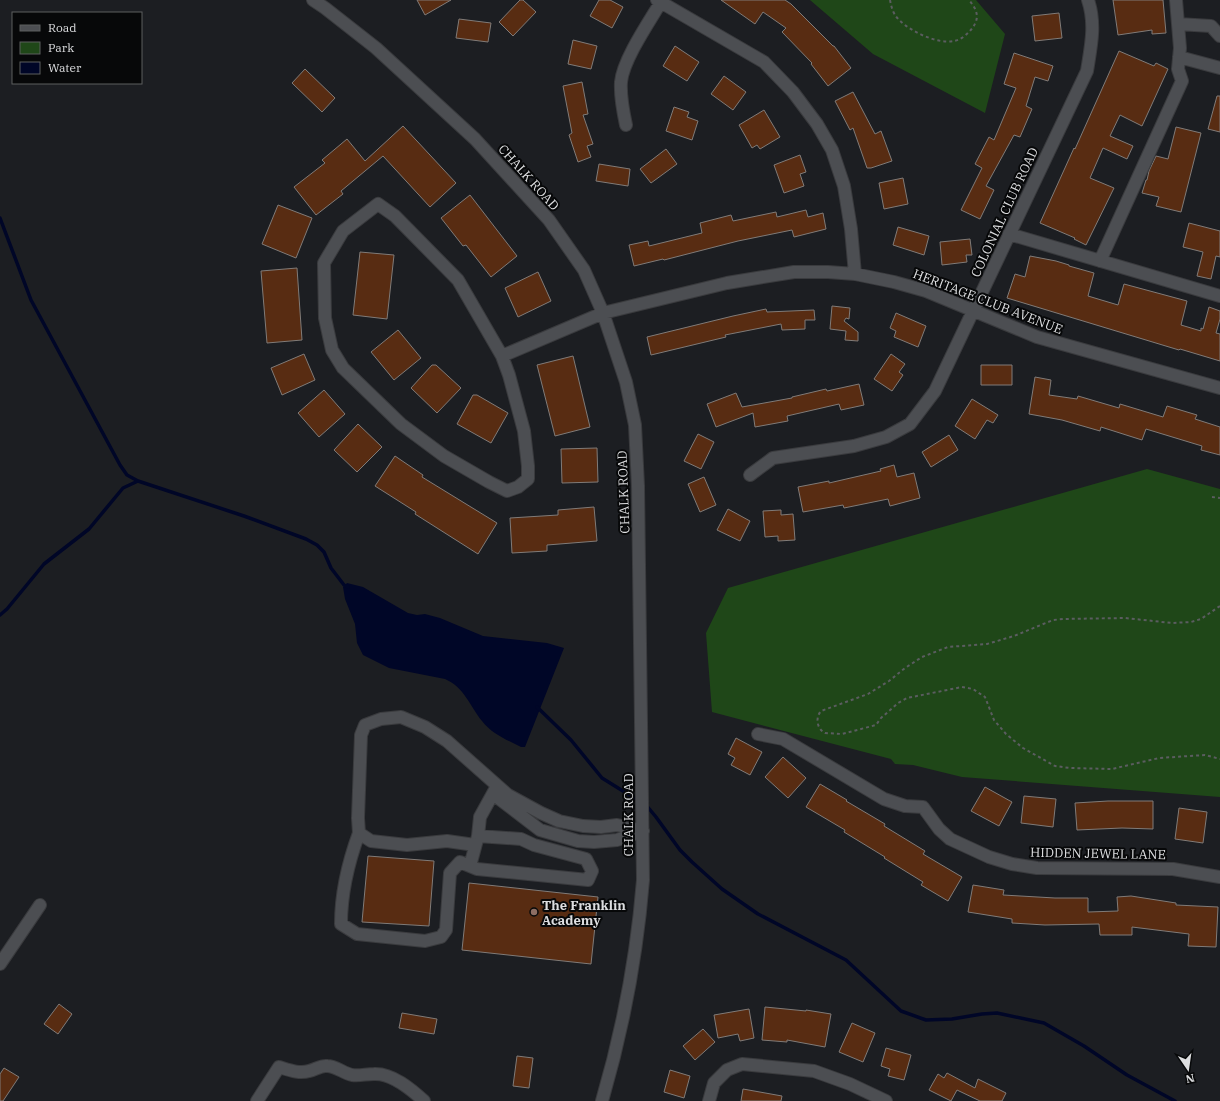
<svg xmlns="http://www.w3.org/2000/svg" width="1220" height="1101" font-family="'IBM Plex Serif',serif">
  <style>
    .green { fill: #1f4718 }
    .water { fill: #000627 }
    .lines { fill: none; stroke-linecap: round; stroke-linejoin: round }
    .stream { stroke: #000627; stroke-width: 3.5 }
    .building { fill: #582c12; stroke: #807b78 }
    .minor-casing { stroke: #3a3b3e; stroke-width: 14 }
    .path { stroke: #5b5d60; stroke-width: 2; stroke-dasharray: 3 3; stroke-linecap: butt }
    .minor { stroke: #4c4e52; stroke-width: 12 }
    .education-dot { fill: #8d6e63; stroke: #070809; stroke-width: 1.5 }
    .labels { text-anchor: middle; stroke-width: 4; stroke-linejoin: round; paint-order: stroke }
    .street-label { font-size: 13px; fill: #dddee0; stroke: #070809 }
    .poi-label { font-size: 13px; font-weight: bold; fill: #dddee0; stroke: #070809; text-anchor: start }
  </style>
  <rect width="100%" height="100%" fill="#1c1e22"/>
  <path class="green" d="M810 0H976L1005 34 985 113 873 54Z
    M1147 469 1220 489V797L962 777 913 765 895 764 891 759 712 712 706 633 728 588Z"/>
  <path class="water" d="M347 583 363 587 408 613 417 615 425 614 440 618 483 636 547 643 564 648 525 747H521C507 740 492 734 482 721 470 706 464 687 445 679L389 668 363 655 357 643 355 624 345 599 343 587Z"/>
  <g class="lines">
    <path class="stream" d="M0 218 31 300 120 465 127 475 138 481 244 516 306 539 317 545 324 552 331 568 344 585 348 587
      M0 615 7 609 44 564 89 529 123 488 138 481
      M537 707 571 740 602 778 639 801
      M646 805 656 817 680 850 692 862 722 889 758 914 846 960 901 1011 926 1020 952 1019 982 1014 997 1013 1044 1023 1084 1046 1127 1075 1175 1101"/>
  </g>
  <path class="building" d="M417 0H451L425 15Z
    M520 0H523L536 12 513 36 499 22Z
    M599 0H610L623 7 612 28 590 16Z
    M721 0H785L791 4 833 46H834L851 68 828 86 811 64 812 63 782 32 786 28 763 12 755 24Z
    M1113 0H1163L1166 33 1152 34V30L1118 35Z
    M1059 13 1062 38 1035 41 1032 16Z
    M459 19 491 23 488 42 456 38Z
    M573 40 597 46 591 69 568 64Z
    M675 46 699 62 687 81 663 66Z
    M1119 51 1154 66 1156 63 1168 69 1142 126 1120 115 1110 136 1133 146 1127 159 1103 148 1090 178 1114 188 1086 245 1074 239 1075 238 1040 223 1074 148 1075 149Z
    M1014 53 1053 66 1048 81 1035 77 1026 106 1032 109 1020 137 1014 135 986 186 994 190 980 219 961 210 982 168 975 164 989 137 994 140 1016 88 1004 84Z
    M305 69 335 98 322 112 292 83Z
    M724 76 746 92 733 110 711 94Z
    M582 82 588 114 583 115 593 144 587 146 591 157 578 162 569 135 572 133 563 86Z
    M853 92 875 134 881 131 892 161 871 168H867L853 128 850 130 835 101Z
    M1217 96H1220V132L1208 129Z
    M674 107 689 112 687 117 698 121 692 140 666 131Z
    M764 110 780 137 760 149 757 145 752 148 739 125Z
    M403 126 456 183 430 207 383 156 341 191 343 194 316 215 294 187 325 163 322 160 347 139 365 161Z
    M1176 127 1201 133 1181 212 1156 206 1159 197 1142 193 1146 180H1147L1149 171 1156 156 1168 159Z
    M666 149 677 164 651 183 640 169Z
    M800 155 806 172 800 174 804 186 784 193 774 165Z
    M599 164 630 169 628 186 596 181Z
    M903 178 908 204 884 209 879 183Z
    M470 195 517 256 491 277 466 245 463 246 441 218Z
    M278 205 312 218 296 258 262 244Z
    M806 210 808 217 823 213 826 229 794 237 792 230 738 241 664 260 663 259 634 266 629 245 648 241 649 246 702 233 700 223 731 215 733 221 776 212 777 217Z
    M1189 223 1220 231V257L1216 256 1211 279 1197 276 1203 252 1183 247Z
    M898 227 929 236 924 255 893 245Z
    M970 239 972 255H966L967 262 942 265 940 242Z
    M360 252 394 255 387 319 353 315Z
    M1030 256 1056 261 1069 265V266L1094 273 1088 296 1118 305 1124 284 1187 301 1181 325 1201 331V328L1203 329 1209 307 1220 311V319L1216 333 1220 334V361L1180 349 1179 350 1007 298 1015 274 1025 277Z
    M297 268 302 340 267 343 261 271Z
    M538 272 551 301 518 317 505 288Z
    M832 306 850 308 849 319 846 318 844 321 858 332V341L845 340 846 331 830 329Z
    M766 309 767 312 814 310 815 320H805V329L782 330 781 324 725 335 726 337 651 355 647 337 733 316Z
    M896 313 926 326 918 347 894 337 896 331 890 328Z
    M398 330 421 358 394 380 371 352Z
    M304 354 315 380 282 395 271 368Z
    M891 354 905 364 899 372 903 375 892 391 874 379Z
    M573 356 590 427 555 436 537 365Z
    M432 365H436L461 388 437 413 411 388Z
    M981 365H1012V385H981Z
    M1035 377 1051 380 1049 395 1077 399 1078 396 1119 408 1120 404 1163 417 1167 406 1197 415 1195 419 1220 427V455L1201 450 1202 446 1146 429 1142 440 1101 427 1100 431 1062 420 1029 414Z
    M859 384 864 405 841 410 839 404 787 416 788 421 755 427 753 413 716 427 707 404 736 393 742 407 792 398V397L826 389 827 391Z
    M324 390 345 414 319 437 298 413Z
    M473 395H477L508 413 491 443 457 424Z
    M972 399 998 415 993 423 987 420 975 439 955 426Z
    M358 424 382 447 357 472 334 450Z
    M698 434 714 442 701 469 684 461Z
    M949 435 958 450 931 467 922 452Z
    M597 448 598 482 562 483 561 449Z
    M395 456 423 475 422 477 497 523 478 554 415 514 416 512 375 486Z
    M894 465 897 477 914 473 920 498 890 506 888 499 844 508 843 505 803 512 798 487 829 481V483L881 471 880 469Z
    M704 477 716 505 700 512 688 484Z
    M594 507 597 541 547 545V551L512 553 510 518 558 515V510Z
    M728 509 750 521 740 541 717 530Z
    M781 510V515L793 514 795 540 778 541V536L765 537 763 511Z
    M736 738 762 752 750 775 731 765 735 758 728 754Z
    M783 757 806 778 788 798 765 777Z
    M820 784 847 800 846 801 885 824 884 826 925 851 923 854 962 877 948 901 921 885 923 882 884 858 885 857 844 832 845 830 806 807Z
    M985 787 1012 802 999 826 971 811Z
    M1024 796 1056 799 1053 827 1021 823Z
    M1108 801H1153V829L1122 828 1077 830 1075 803Z
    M1179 808 1207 812 1203 843 1175 839Z
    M368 856 434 861 429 926 362 922Z
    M469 883 598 897 591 964 462 950Z
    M973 885 1004 890 1003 895 1055 898H1088V912L1118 911 1117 897 1131 896 1176 903V905L1218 907 1216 947 1188 946 1189 934 1132 927V935H1100L1099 924 1045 925 1012 923V919L968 912Z
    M59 1004 72 1014 58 1034 44 1024Z
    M765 1007 806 1011V1010L831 1014 825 1047 787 1040V1042L762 1040Z
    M749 1009 754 1038 740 1041 738 1034 718 1038 714 1015Z
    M402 1013 437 1019 434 1034 399 1028Z
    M852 1023 875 1033 863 1062 839 1052Z
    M703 1029 715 1042 695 1060 683 1046Z
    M886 1048 911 1055 904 1080 888 1076 890 1069 881 1066Z
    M517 1056 533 1058 529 1088 513 1086Z
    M4 1068 19 1077 3 1101H0V1074Z
    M670 1070 690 1076 684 1098 664 1092Z
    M947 1073 975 1088 978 1079 1006 1093 1002 1101H980L957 1090 951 1101 929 1090 938 1074 944 1078Z
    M743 1089 782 1096 781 1101H741Z"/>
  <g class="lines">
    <defs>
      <path id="minor" d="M313 0 325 8 376 48 475 139 549 220 584 270 603 313 626 382 635 425 638 486 643 880C637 955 623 1029 602 1101
        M657 0 764 62 793 92 817 124 832 150 844 186 851 229 855 274
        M1178 24 1211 26 1220 36
        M1179 57 1220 68
        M626 125C623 111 620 96 621 82 623 60 649 22 661 2
        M378 204 395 216 458 280 502 356 509 375 524 431 528 466V479L518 487 507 491 489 482 444 456 401 424 343 368 332 350 325 318 324 263 343 231Z
        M1009 234 1220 296
        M1100 261 1182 81 1178 69 1180 48 1176 0
        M502 356 603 313 727 283 794 272H828L855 274 894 282 926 291 1037 337 1220 388
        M750 475 773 458 854 446 886 437 910 424 935 391 1087 71C1091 46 1096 24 1088 0
        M758 734 783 739 884 799 905 806 923 807 939 829 950 839 989 857 1012 864 1037 868 1173 869 1220 877
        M493 794 540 830 578 841 594 842 617 840 643 831
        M359 833C348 863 341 893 341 924L357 934 425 941 441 937 446 930 450 873 460 862 477 869 588 880 592 871 586 859 534 845 521 839 478 836
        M475 845 447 841 407 845 371 841 359 833 358 818 361 735 365 725 381 719 401 717 425 727 447 741 508 795 541 813 559 821 583 826 601 827 617 825 643 831
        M470 866 478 836 480 817 496 788
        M0 964 40 905
        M257 1101 279 1067C289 1070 299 1074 309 1071 315 1070 321 1065 327 1066 336 1066 343 1073 352 1075 360 1076 366 1074 374 1074 392 1073 411 1089 424 1101
        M709 1101 714 1083 727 1070 742 1064 814 1071 850 1084 886 1101"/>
    </defs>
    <use href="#minor" class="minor-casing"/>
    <path class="path" d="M890 0C891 5 892 10 895 15 904 29 937 45 954 41 960 40 965 36 969 32 980 20 979 12 969 0
      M1212 497 1220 498
      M1220 606 1201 619 1191 622 1172 623 1125 618 1063 619 1053 620 1014 636 987 644 948 647 922 657 905 668 889 681 868 694 821 711C815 718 817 729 825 733L842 734 876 725 881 718 898 703 907 698 962 687 973 689 985 697 994 720 1006 734 1023 748 1055 766 1070 768 1112 769 1159 758 1205 755 1220 759"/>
    <use href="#minor" class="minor"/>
  </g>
  <circle class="education-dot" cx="534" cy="912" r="4"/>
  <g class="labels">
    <g class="street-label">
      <text transform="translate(529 177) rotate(48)" y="5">CHALK ROAD</text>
      <text transform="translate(1004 212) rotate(-65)" y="5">COLONIAL CLUB ROAD</text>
      <text transform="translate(988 301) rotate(21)" y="5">HERITAGE CLUB AVENUE</text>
      <text transform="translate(623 492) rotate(-92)" y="5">CHALK ROAD</text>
      <text transform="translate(628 815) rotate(-90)" y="5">CHALK ROAD</text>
      <text transform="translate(1098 853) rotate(1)" y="5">HIDDEN JEWEL LANE</text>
    </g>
    <g class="poi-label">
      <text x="542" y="910">The Franklin<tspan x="542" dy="15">Academy</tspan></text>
    </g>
  </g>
  <rect x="12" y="12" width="130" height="72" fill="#070809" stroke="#5d5e5f"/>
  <rect x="20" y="25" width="20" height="6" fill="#4c4e52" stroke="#5d5e5f"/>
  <text x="48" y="32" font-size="12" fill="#dddee0">Road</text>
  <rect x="20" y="42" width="20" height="12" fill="#1f4718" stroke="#5d5e5f"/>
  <text x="48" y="52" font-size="12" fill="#dddee0">Park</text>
  <rect x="20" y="62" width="20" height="12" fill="#000627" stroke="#5d5e5f"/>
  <text x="48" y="72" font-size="12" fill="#dddee0">Water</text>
  <g transform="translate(1188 1069) rotate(167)" stroke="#070809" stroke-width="3" paint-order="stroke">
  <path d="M0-3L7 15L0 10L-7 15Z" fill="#dddee0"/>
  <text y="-6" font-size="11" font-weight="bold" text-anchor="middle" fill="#dddee0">N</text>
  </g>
</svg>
